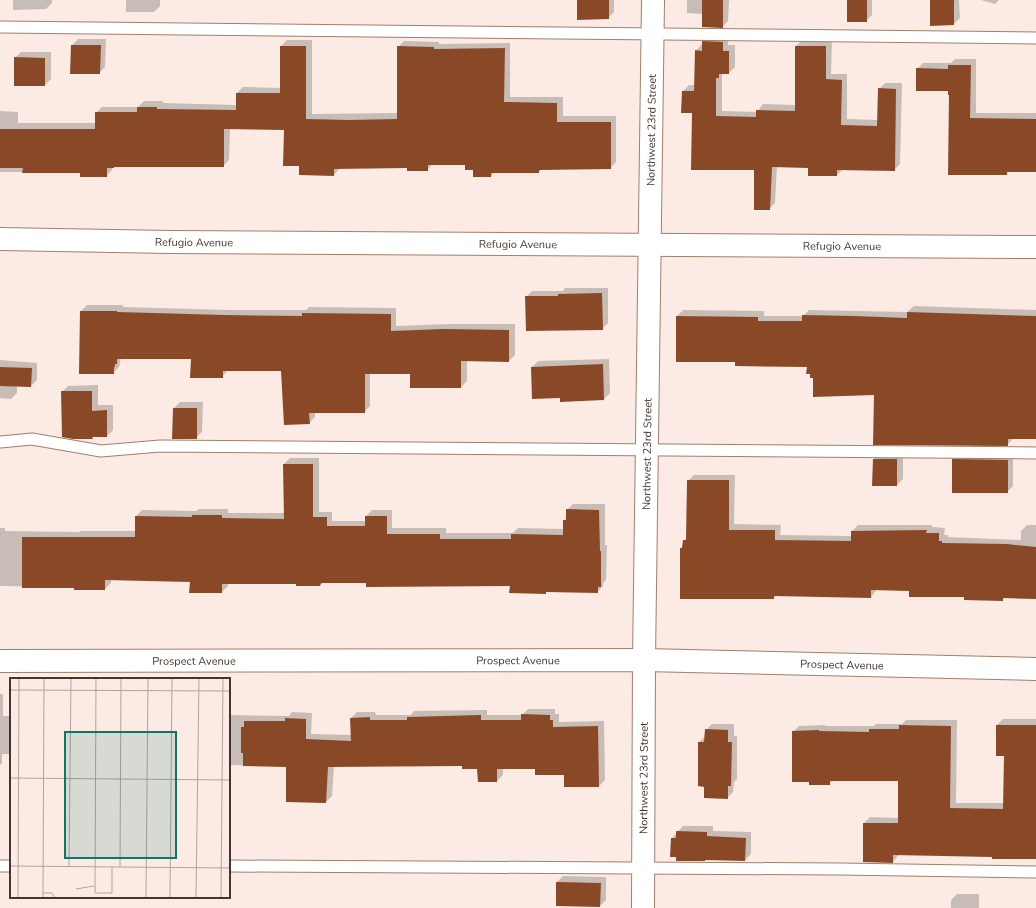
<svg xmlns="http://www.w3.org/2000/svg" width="1036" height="908" font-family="'Nunito Sans',sans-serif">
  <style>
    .shadow { fill: #0003 }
    .building { fill: #894927 }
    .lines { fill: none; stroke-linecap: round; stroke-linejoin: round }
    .service-casing { stroke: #a17f6d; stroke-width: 13 }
    .minor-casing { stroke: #a17f6d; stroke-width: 24 }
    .service { stroke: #fff; stroke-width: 11 }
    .minor { stroke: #fff; stroke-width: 22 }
    .labels { text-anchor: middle; stroke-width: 4; stroke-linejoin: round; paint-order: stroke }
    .street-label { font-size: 11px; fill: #44362e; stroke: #fbebe4 }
    .inset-road { fill: none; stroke: #b2a39b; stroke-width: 1 }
    .view { fill: #0f766e; fill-opacity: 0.15; stroke: #0f766e; stroke-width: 2 }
    .inset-edge { fill: none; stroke: #44362e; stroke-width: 2 }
  </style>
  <rect width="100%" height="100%" fill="#fbebe4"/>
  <path class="shadow" d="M13 0H52V3L46 9 13 10Z
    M126 0H160V6L154 12H126Z
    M578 0H614V12L608 18Z
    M687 0H729L728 21 722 27 703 14 687 13Z
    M848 0H872V15L866 21Z
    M935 0H959L960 18 954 24Z
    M981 0H999L995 4Z
    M709 36H728V45H735V67L729 73 722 74V111L757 112 763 104 796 105V46L802 40 832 41 831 74H847V119L879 120V89L885 83H902L900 164 894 170 843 169 837 175 809 167 777 166 775 203 769 209 755 169 693 112 683 91 689 85H695L696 51Z
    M78 39H106L105 67 99 73 72 45Z
    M287 40H312V114L398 113V47L404 41 439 42V44L510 43V97H563V116H616V162L610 168 542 169 539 172H495L491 176H474V169L466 164H433L427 170 408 167 340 168 334 175 300 165 285 129 230 128 229 160 223 166 112 167V170L106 176 81 172H0V111L18 112V123H96V113L102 107H138L144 101H163V103L237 105V93L243 87 281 88V46Z
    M21 52H51V79L45 85 15 58Z
    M955 59H976V113H1036V171H1009L1006 174 949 90 917 69 923 63H951Z
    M565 288H608V323L602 329 526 297 532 291H563Z
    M87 305H123V307L231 310H306L309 307 396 308V326L450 324H515V355L509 361 467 360V381L461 387 411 373H370V406L364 412H315V417L309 423 282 370H228L222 377 192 358H121L119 367 113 373 81 311Z
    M914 306 1036 310V438L1013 439 1007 445 875 394 814 377 808 366 736 361 677 316 683 310 764 311V316H803L809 310 907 312Z
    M609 359 610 393 604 399 561 397 532 367 538 361Z
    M0 360 37 363V380L31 386 17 385V393L11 399 0 398Z
    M98 385V405H113V430L107 436H94L92 438 62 392 68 386Z
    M180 402H203L202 432 196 438 174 408Z
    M880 453H903V479L897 485 874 459Z
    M959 454H1013V486L1007 492 953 460Z
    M290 458H319V512H332V521H366V516L372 510H392V528H446V533H513L518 528 564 529V521L567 517V510L573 504H605V545H607L606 580 603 583V586L597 592H510L511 585 367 582H324L320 585 297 583H228V586L222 592 191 581 111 579V583L105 589 75 587 0 586V528H5V531L79 532 81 531H136V516L142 510 196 511 199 509H228V513H284V464Z
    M694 475H735L734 524 781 525 780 535 852 536V531L858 525H932V527L945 528 944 535H948V537L1021 540V531L1027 525H1036V597H1005L1002 600 910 590 877 589 871 597 777 595 774 598 681 548 684 546V541L687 538 688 481Z
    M0 694H3V716H11V754H2V763L0 765Z
    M528 709H555V714H559V722L604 721 605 780 599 786 565 774 536 768H503V775L497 781H479L478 768 463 765 334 766 332 796 326 802 287 766 229 765V715L289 716 292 712 312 713 311 734 352 735 351 718 357 712H375L376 715H411L414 711 487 710V715H522Z
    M1003 719H1036V858L899 854 893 862 864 823 870 817 899 818V780H833L829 784 793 732 799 726 825 725V726H874L876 724H902L906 720H957L956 803H1004L1005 755 997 725Z
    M712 724H734V736H737V779L734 782 733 792 727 798 705 786 699 742 706 736V730Z
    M683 826H713V831L751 832V854L745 860 706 859 705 860 672 838Z
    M563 876 606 877V900L600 906 557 882Z
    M957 894H979V908H951V900Z"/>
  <path class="building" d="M577 0H609V19L577 20Z
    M702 0H723V28L702 27Z
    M847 0H867V22H847Z
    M930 0H954V25L930 26Z
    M702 41 723 42V51H729V74H719V78H716V116L756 117V110L795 111V46H826V79L842 80 841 125 877 126 878 88 896 89 895 171 837 170V176H808V168L772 167 770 210H754V170H691L692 113H681L682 91H694L695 50 702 51Z
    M71 45H101L100 74H70Z
    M280 46H306V119L349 120 397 119V46L434 47V49L505 48 504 102 557 103V122H611V169L539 170V173H491V177H473V170H465V165H428V171H407V168L334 169V176L299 175V166H283L284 130 224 129V167H114V168H107V177H80V173H22L23 168H0V129H95V112H137V107H157V109L236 110V93H280Z
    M14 57 45 58V86H14Z
    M948 65H971L970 118 1036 119V172H1007V175H948L949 95H948V91H916V68L948 69Z
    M602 293 603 330 526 331 525 296H558V294Z
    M80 311H117V312L225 315 302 316V313L391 314V331L443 329 509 330V362L461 361V388H410V374H365V413H309L310 424 284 425 281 371H223V378H190L191 359H117V364H115V367H114V374H79Z
    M907 312 1036 316V439H1008V446L873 445 874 395 813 397V378H810V374H806L807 367 735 366V362H676V316L758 317V321H802V315L854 316 907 318Z
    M603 364 604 400 560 402V398L532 399 531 367Z
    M0 367 32 368 31 387 0 386Z
    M61 391H92V411L107 410V437H92L93 439H73L62 437Z
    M173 408H197V439H172Z
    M873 459H897V486H872Z
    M952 459 1008 460V493H952Z
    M283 464H313V517H327V526H365V516H387V534H440V539H511V534L563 535V520H566V509L599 510 600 551H601V587H598V593L546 592V594L509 593 510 586 366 587V583H321L320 586H296V584H222V593H189L190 582 105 580V590H74V588H22V537H135V516L192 517V515H222V518L284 519Z
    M687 480H729V530H775V540L851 541V531L927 530 926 533H939V541H942V543L1007 544 1036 547V599L1003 598V601L964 600V597H909V591L871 590V598L774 596V599H680V548H682L683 540H686Z
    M521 714 550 715V720H553V727L598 726 599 787H564V775H535V769H497V782H478L477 769H462V766L328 767 326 803 286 802V767L243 766V753H241V727H244V721H285V718L306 719V739L351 741 350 718 370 717V720H407V717L481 715V720H521Z
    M899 725 951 726 950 808 1003 809 1004 756H996V725H1036V859H992V857L893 855V863L863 862V823H898V781H830V785H809V782H792V731L819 730V731L869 732V729H899Z
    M705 729 728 730V742H732L731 786H728V799L704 798V787L698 786V742H704Z
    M676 831 707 832V836L746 838 745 861 705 860V861H676V857H670L671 838H676Z
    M556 882 601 883 600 907 556 906Z"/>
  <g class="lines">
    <defs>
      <path id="service" d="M0 27 1036 38
        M0 442 32 439 101 451 160 446 1036 453
        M0 866H11
        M229 866 840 869 1036 872"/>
      <g id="minor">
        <path id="s1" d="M0 239 170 242 1036 247"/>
        <path id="s2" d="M0 661 644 660 1036 669"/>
        <path id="s3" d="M643 908 644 660 653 0"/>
      </g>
    </defs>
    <use href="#service" class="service-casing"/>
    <use href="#minor" class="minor-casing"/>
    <use href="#service" class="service"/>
    <use href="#minor" class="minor"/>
  </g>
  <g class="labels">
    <g class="street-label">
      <text dy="4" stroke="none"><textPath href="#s3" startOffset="778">Northwest 23rd Street</textPath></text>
      <text dy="4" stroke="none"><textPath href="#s1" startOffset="194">Refugio Avenue</textPath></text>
      <text dy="4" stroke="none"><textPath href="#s1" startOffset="518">Refugio Avenue</textPath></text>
      <text dy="4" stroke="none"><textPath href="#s1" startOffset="842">Refugio Avenue</textPath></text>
      <text dy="4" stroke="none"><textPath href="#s3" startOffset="454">Northwest 23rd Street</textPath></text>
      <text dy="4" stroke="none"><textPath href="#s2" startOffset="194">Prospect Avenue</textPath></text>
      <text dy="4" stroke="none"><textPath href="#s2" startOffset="518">Prospect Avenue</textPath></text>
      <text dy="4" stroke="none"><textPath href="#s2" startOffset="842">Prospect Avenue</textPath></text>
      <text dy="4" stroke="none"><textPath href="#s3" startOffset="130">Northwest 23rd Street</textPath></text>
    </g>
  </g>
  <g transform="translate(10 678)">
    <rect width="220" height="220" fill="#fbebe4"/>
    <path class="inset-road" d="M86 0 85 215H102V189M0 12 220 13M0 100 220 102M0 188 220 190M59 189 61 0M110 189 111 0M66 211 84 208M33 215H42L45 220M8 220 9 0M33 220 34 0M136 220 138 0M160 220 162 0M186 220 189 0M211 220 213 0"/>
    <path class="view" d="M55 54H166V180H55Z"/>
    <rect width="220" height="220" class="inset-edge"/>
  </g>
</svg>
